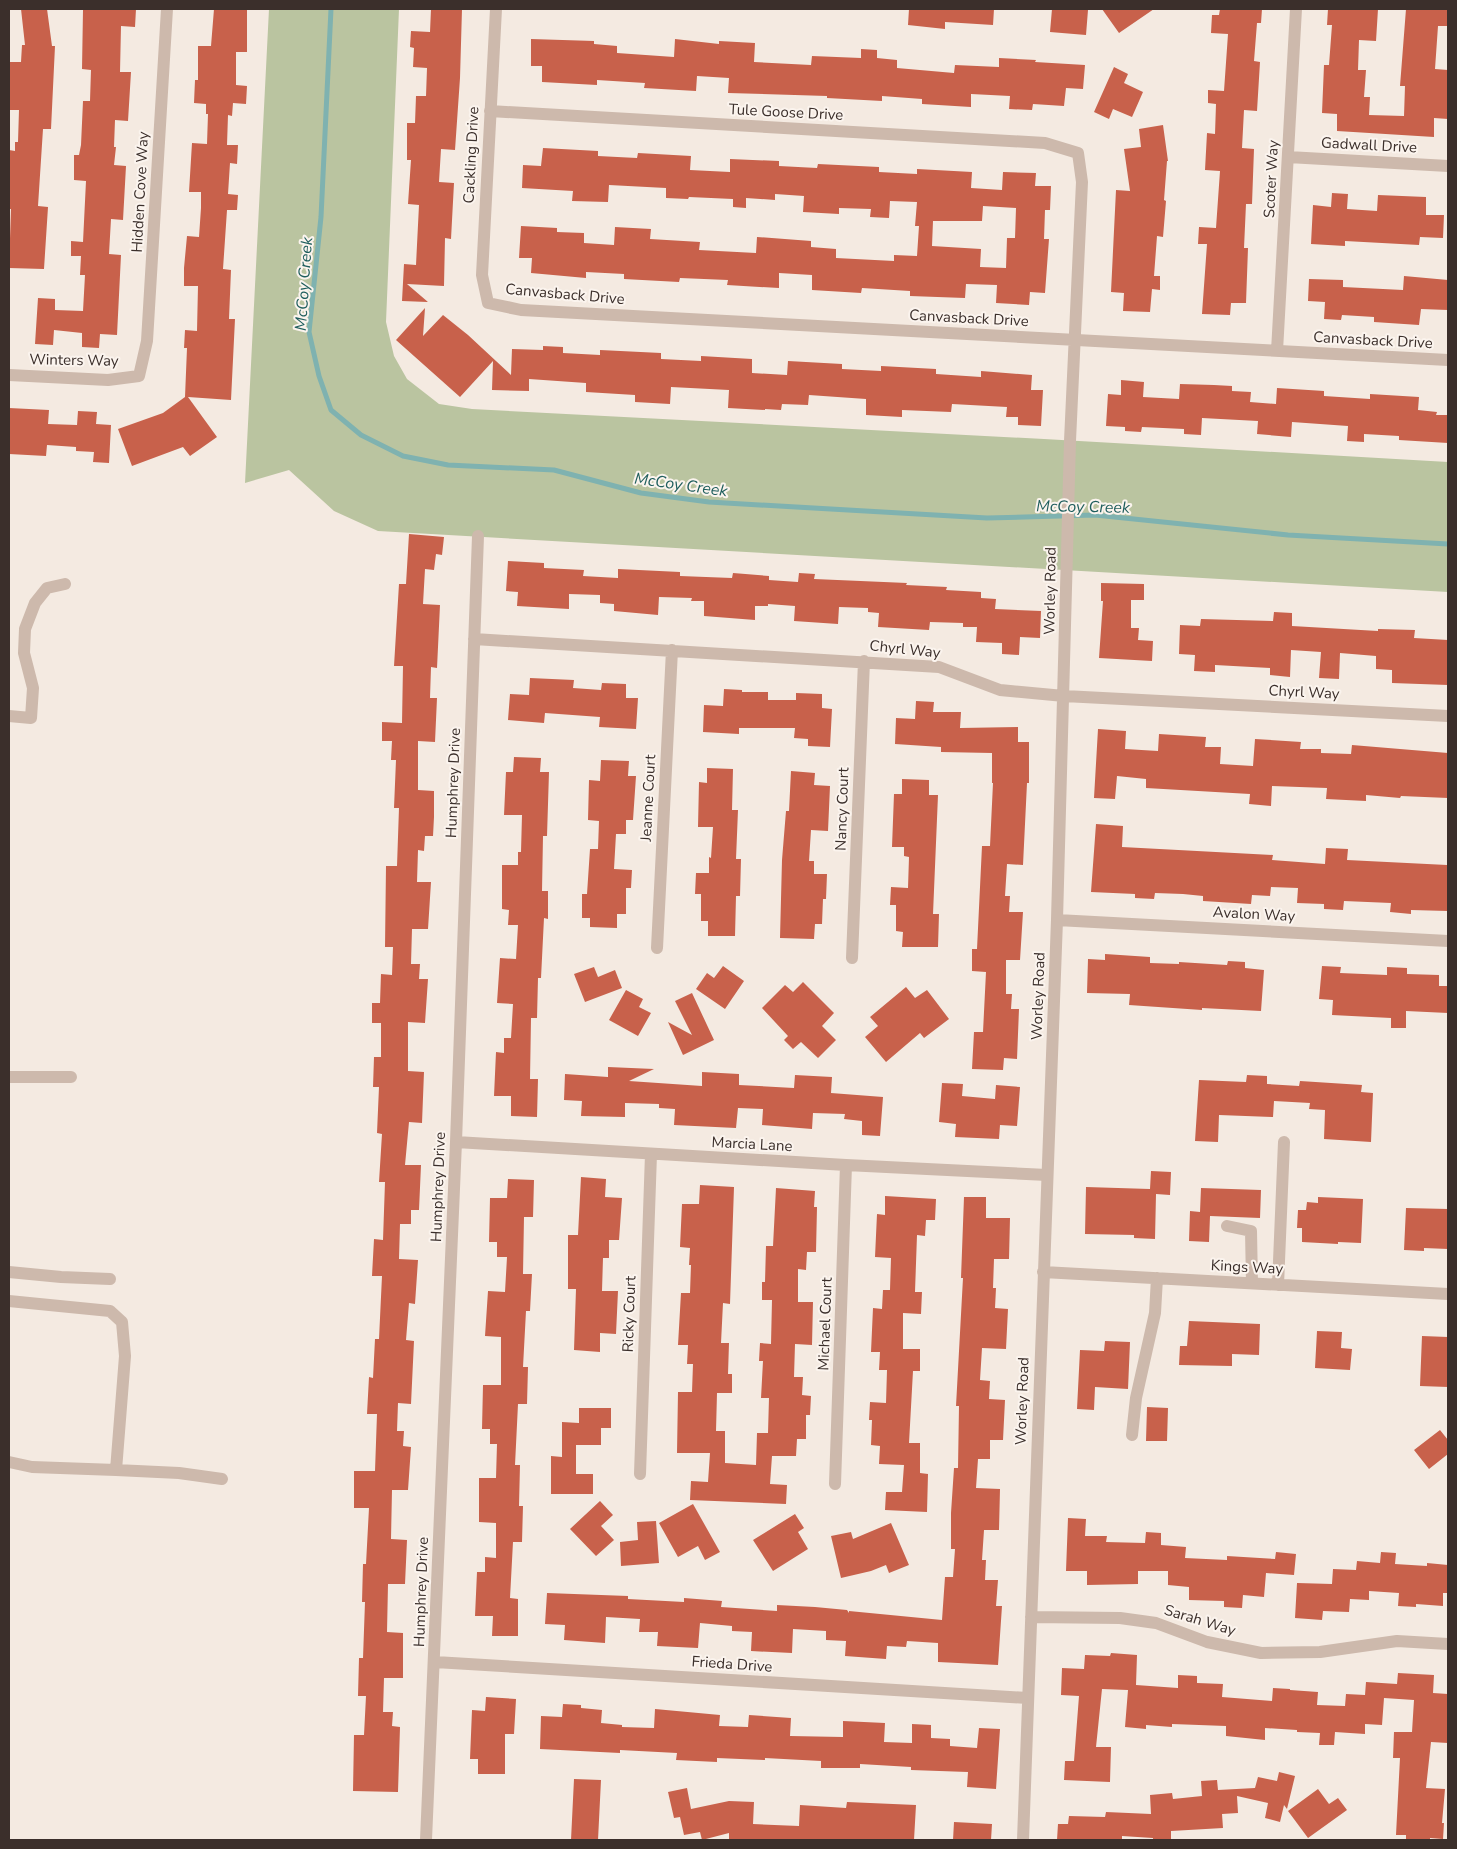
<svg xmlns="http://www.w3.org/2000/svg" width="1457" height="1849" font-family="'Nunito Sans',sans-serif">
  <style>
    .green { fill: #bac4a0 }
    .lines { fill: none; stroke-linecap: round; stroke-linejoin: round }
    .stream { stroke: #7fb2b0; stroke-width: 5 }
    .building { fill: #c8614b; fill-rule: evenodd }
    .minor { stroke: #cdb9ac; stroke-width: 12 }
    .labels { text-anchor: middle; stroke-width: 4; stroke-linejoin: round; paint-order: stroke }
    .street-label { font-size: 15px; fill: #3b2f2b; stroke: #fbf4ee }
    .water-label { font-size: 16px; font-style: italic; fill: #1f5e5d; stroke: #fbf4ee }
  </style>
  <rect width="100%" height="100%" fill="#f4eae1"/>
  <path class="green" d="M269 9H399L386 322 394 356 407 379 439 404 472 409 1044 439 1448 462V592L378 531 334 511 289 470 245 483Z"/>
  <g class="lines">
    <path class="stream" d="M331 9 321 217 309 332 319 376 331 410 361 435 403 456 448 465 554 470 641 493 709 502 987 518 1095 515 1288 535 1448 544"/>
  </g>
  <path class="building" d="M21 9H47L52 46H55L51 129H43L38 206 48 207 44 269 9 268 11 209H9V150L15 151V142H18L19 110H9V62H21L22 45H25Z
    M95 9H136L135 27 121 26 120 72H131L128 121 115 120 114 147H116L114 165 126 166 123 220 111 219 109 254 121 255 117 335 100 334 99 348 82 347V333L54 330 53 345 35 344 38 298 55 299V310L83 311 85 275H80L81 256H71V241L83 242 86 181 74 180V155H79L81 145 83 101H90L91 70 82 69 83 10H95Z
    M214 9H247V52H236V85L247 86 246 104 233 103 232 116 228 115 227 145H238L237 164 230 163 228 194 238 195 237 210H227L223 269 231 270 229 319H235L231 400 188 397 217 437 190 456 183 447 132 466 118 429 163 413 185 397 187 348H184L185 330 197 331 198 286H184V268L187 236 199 237 201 208V192H189L192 143 207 144 208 114H206V104L194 103 195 80H198V46H211Z
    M431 9H462L460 78 455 150 441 149 439 182 454 183 451 239 445 238 444 286 407 284 428 302 402 301 404 264 416 265 419 205 408 204 411 160H407V123H415L416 96H426L427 68 413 67 414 48 410 47 411 31 430 32Z
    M909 9H994L993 25 945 22V29L908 25Z
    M1052 9 1088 10 1086 35 1050 32Z
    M1102 9H1154L1119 33Z
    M1220 9H1262L1261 23H1257L1254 61 1260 62 1257 111 1244 110 1242 148 1254 149 1252 204H1246L1244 248H1248L1246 303H1231L1230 315 1202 314 1207 244H1198L1199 227 1216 228 1220 171 1205 170 1207 133 1215 134 1216 104 1208 103V90L1224 91 1228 34 1211 33 1212 15H1219Z
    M1328 9H1378L1376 41 1359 40 1358 70H1366L1364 97H1370L1369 115 1404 116 1405 86H1400L1406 9H1448V26H1438L1435 69 1448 70V119L1434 118V137L1337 131V114L1322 113 1324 65H1329L1332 25H1327Z
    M531 39 594 41V44L617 46V53L674 57 675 39 719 44V41L755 43 754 62 811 65 812 56 861 58V49L877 50V58L897 60V68L954 73 955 65 999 67V58L1036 60 1035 62 1085 65 1083 89 1066 88 1064 106 1033 104 1032 110 1009 109 1010 96 971 94V107L922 104V99L882 96V101L827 98V96L728 93 729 78 697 76 696 91 644 88 645 83 597 80V85L542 82V66H531Z
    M1114 67 1128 74 1124 83 1143 92 1132 117 1113 109 1109 119 1094 112Z
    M1163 125 1168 161H1167L1164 200 1166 201 1163 237 1157 236 1154 276H1160V290L1152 289 1150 312 1123 311 1124 293 1111 292 1116 190 1130 191 1124 149 1141 147 1139 129Z
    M543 148 598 151V156L637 158 638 153 691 156 690 170 730 172V159L779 161V166L817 168 818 164 879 167V172L917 174V169L972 172 971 188 1002 190 1003 172 1036 173 1035 186H1051L1050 210H1045L1044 239H1049L1045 293 1030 292 1029 305 996 303 997 285 966 284 965 298 910 296V291L862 288 861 293 812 290V275L779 273V288L727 285 728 280 680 278 679 282 624 279V274L586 272V278L531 273 532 258H519L521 226 557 228V232L584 233V243L614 245 615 227 651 229 650 239 700 242 699 250 756 253 757 237 811 241V247L836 249V258L894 261V255L917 256 919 226H915L917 202 890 201 889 218 870 217 871 209 839 208V214L803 212 804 196 775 194V200L746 198V208L733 207V199L689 197 688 199 666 198V188L609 185 608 202 572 201 573 191 522 188 523 165 541 166ZM983 206 1016 208 1015 238H1007L1006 268 980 267 981 249 932 246 933 221H982Z
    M1332 193 1348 194 1347 209 1377 211 1378 195 1426 197V215H1444L1443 238 1420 237 1419 245 1345 241V246L1311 244 1313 205 1331 207Z
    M1404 276 1448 280V310L1421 309 1419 325 1374 322V317L1342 315 1341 320 1324 319 1325 302 1308 301 1309 279 1343 280V287L1403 290Z
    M425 308 423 336 443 315 468 335 511 375 512 349 543 350V346L563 347V353L600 355V350L661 353V359L701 361V356L752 359V373L787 375 788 361 842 364V369L881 371V366L936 369V374L981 377V371L1032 375 1031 390H1043L1041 426 1018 425V417H1006L1007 407 952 404 951 412 902 410V417L866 415V399L809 395 808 405 782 404 781 410 765 409V410L728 408 729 390 671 387 670 404 635 402V395L586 392V383L529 379V391L492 390 493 361 460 397 396 340Z
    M1121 380 1144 382 1143 397 1179 399 1180 384 1214 385 1232 386V391L1251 392 1250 402 1276 404 1277 388 1324 391V396L1370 399V394L1419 397 1418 410 1437 412 1436 415H1448V443L1399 440V436L1364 434V442L1347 441 1348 426 1292 422 1291 437 1257 434 1258 421 1202 418 1201 435 1184 434V429L1142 427 1141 432 1125 431V427L1106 426 1108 394 1121 395Z
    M9 408 49 410 48 424 77 425 78 411 97 412 96 424 111 425 109 463 93 462 94 452 76 451V447L47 445 46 456 9 454Z
    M409 534 444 537 442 555 436 554 434 570 425 569 423 604 440 605 437 668 431 667 430 698H437L435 742 418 741V790L434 791V817L433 836H425L424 851 418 850 417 882H431L428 929H412L411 964H420L419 979H428L425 1023 408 1022V1071L424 1072 422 1123 409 1122 405 1165H421L419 1210H411V1224H400L399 1259 418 1260 415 1304 409 1303 406 1340 414 1341 411 1404 398 1403 397 1431H404L403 1446 411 1447 408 1490H392L391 1539 407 1540 405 1584H388L387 1632 403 1633V1678H384L383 1712H393L392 1726 400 1727 398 1792 353 1791 354 1735H364L366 1696H358L359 1658H363L365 1602H362L363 1564H366L369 1508H354V1471H375L377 1414H367L369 1377 373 1378 375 1339H379L382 1276H372L374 1239 383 1240 385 1182H379L382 1134 377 1133 379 1087H373L374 1057H381V1023H372V1003H380L381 974 392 975 393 947H385L386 866H397L399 808H394L396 760H391L392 741H382V722L402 723 403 666H394L399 584H406Z
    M508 561 544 563V568L584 570 583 576 618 578V569L680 572V576L732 578 733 573 769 576V580L798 582 799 573 815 574 814 579 907 583 906 585 947 587 946 590 981 592V598L996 599 995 609 1041 611 1040 638 1020 637 1019 655 1002 654V643L976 642 977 627H963V623L930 622 929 630 878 627 879 613 868 612V608L839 607 838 624 794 621 795 606 768 604V606H755V620L704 616V601H691L692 598 659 597 658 615 614 611V604L600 603V595L569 594V609L517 606 518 592 506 591Z
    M1101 583 1144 584V600H1131V628H1139L1138 640 1153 641 1152 661 1099 658 1103 601H1101Z
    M1274 612 1292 613V626L1378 631V629L1415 630 1414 638 1448 640V685L1392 683V670L1376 669V656L1340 653 1339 679 1319 678 1321 652 1291 650 1290 677 1270 675V668L1215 665V672L1194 671 1195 655 1179 654 1180 625 1200 626 1201 619 1273 621Z
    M530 678 574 680 573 688 601 690 602 683 626 684V698H638L636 729 599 727 600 717 545 713 544 723 508 720 510 694 529 695Z
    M724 689 742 690V692H768V700H796V693L822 694V708L832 709 830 747 808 746V739L794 738 795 728H739V734L703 732 704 705 723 706Z
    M916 701 934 702 933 712H961L960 728 1018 727V742H1029V783H1027L1023 865 1007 864 1005 896H1010L1009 912H1023L1020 960H1006V994H1012L1011 1009H1019L1017 1059 1004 1058 1003 1070 972 1069 974 1032H983L986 972 972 971V949H977L982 846H990L993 783H992V753L941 752V747L895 744 896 718 915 719Z
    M1098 729 1126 731 1125 749 1158 751 1159 734 1206 737 1205 747H1221L1220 764 1253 766 1255 739 1301 742 1300 749H1321V753L1351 754 1352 745 1448 753V798L1401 796 1400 798 1366 795V801L1326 799 1327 788 1272 786 1271 806 1249 804 1250 794 1146 788V779L1117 776 1115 799 1094 798Z
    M514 757 541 758 540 772H549L547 836H543L542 891H548V919L544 918 541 978H538L537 1018H531L530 1079H538L537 1117 511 1116V1096H494L496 1052 504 1053V1038H511L513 1004 497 1003 500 958 516 959 518 925H508L509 910 502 909V865H518V852H521L522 815H504L506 772H513Z
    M601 760 629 761 628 776H636L633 820H626V834H616L614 869 632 870 631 888H626V914H617V928L590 927V918H582V894H587L590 849H598L599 821 588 820 589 780 600 781Z
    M707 768 733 769 732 810H738L736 859H741L740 896H736L735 936H708V921H701V894H695L696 873H709V857L711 858 713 827H698L699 782 707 783Z
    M791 771 815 773 814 785 830 786 828 831 811 830 809 861H814V874H827L826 899H823L822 924H815L814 939 780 938 782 860 786 811H789Z
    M902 779 929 780V795H938L933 914H939L938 947H902L903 932 896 931V905H890L891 887 908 888 909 857 904 856V847H892L894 794H902Z
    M1096 824 1123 826 1122 847 1273 855 1272 860 1325 864 1326 848 1348 849 1347 860 1447 865 1448 911 1411 910V914L1390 912 1391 903 1344 901 1343 910 1324 909V904L1297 903 1298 888 1271 887 1270 896 1252 895 1251 904 1203 901V896L1183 894 1155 893 1154 899 1135 898V894L1091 892Z
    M1105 954 1150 957V963L1179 964V962L1227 965 1228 961 1245 962V968L1264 970 1261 1011 1202 1008V1010L1129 1005 1130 994 1087 993 1088 959 1105 960Z
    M723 966 744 981 725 1009 696 989 707 973 714 978Z
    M1322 966 1341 967 1340 973 1387 975V967L1407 968V974L1439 975V986H1448V1013L1406 1011V1028H1391V1018L1332 1015 1333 1000 1319 999Z
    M594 967 598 977 615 970 622 988 585 1002 574 974Z
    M803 982 834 1013 822 1026 836 1040 818 1058 801 1042 793 1049 784 1040 788 1036 762 1008 785 985 793 992Z
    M906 987 915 998 927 990 949 1019 924 1038 920 1033 886 1062 865 1037 878 1026 870 1017Z
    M626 990 643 999 639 1007 651 1013 638 1036 609 1020Z
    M692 993 714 1040 683 1055 668 1022 692 1035 675 1001Z
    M608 1067 654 1069 629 1081 702 1086V1072L739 1074V1085L794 1088 795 1075 832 1077 831 1093 883 1097 880 1136 862 1135V1121L844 1119 845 1114 813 1113 812 1129 762 1125 763 1109 738 1108 736 1128 674 1125 675 1109 659 1108V1104L625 1103V1117L581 1116 582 1101 564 1100 565 1074 608 1077Z
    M1247 1075 1267 1076V1084L1299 1086 1300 1081 1362 1085 1361 1092 1373 1093 1371 1142 1324 1139 1325 1110 1309 1109 1310 1103 1274 1101 1273 1117 1219 1115 1218 1142 1195 1141 1199 1080 1246 1082Z
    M942 1083 963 1084 962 1096 995 1099 996 1085 1020 1087 1017 1126 1000 1125 999 1139 955 1137 956 1124 939 1122Z
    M1151 1171 1171 1172 1170 1195 1156 1194 1155 1239 1134 1238V1235L1085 1234 1086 1187 1150 1189Z
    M581 1177 606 1179 605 1197 622 1198 619 1240H609V1258H603L602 1291H618L616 1334 600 1333V1352L574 1350 576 1289H568V1235H578Z
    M508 1179 534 1180 533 1217H524L523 1274H532L530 1311H526L523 1367H528L527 1404H518L515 1465H520L519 1506H523L522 1542H513L510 1598 518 1599V1636H492L493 1616H475L477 1572H485V1557L496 1558V1523L479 1522V1478H496L497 1444H490V1429H482L483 1385H501V1337L485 1336 488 1291 505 1292 507 1257H497V1242H489L490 1198H507Z
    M700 1185 734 1187 730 1304 723 1303 721 1343H729L728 1374H732V1393H717L716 1431H725V1463L756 1465 757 1433H768L769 1398H761L763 1361H759L760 1343 771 1344 772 1300H762V1282H765L766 1246H773L776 1188 815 1191 814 1207H817L816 1252H807L806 1270 798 1269V1302H813L812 1345 795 1344 794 1377H803L802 1395 811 1396 810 1415H806V1439H797L796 1456H772L770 1484 787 1485 786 1504 690 1500 691 1481 708 1482 710 1453H677L678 1392H692L693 1364H687L688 1345H678L681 1293H690L691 1265H689L690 1248 680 1247 682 1204H699Z
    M1201 1188 1261 1190 1260 1218 1210 1216 1209 1242 1189 1241 1190 1211 1200 1212Z
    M885 1196 936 1199 935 1220H926L925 1236 917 1235 915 1292H922L921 1314 903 1313V1349H920V1371H913L909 1443H920V1473L928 1474 927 1512 885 1510 886 1492H902L904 1465 879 1464 880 1446 871 1445 872 1420H869L870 1402 886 1403 887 1370H879L880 1352H871L873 1308 882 1309 883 1290H890L891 1258 875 1257 877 1214 885 1215Z
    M964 1197H986V1218H1010L1009 1259H994L993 1288H996L995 1308 1008 1309 1006 1349 982 1348 980 1380 990 1381 989 1399 1005 1400 1003 1440H990V1459H978L976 1488 1000 1489 999 1530H984L982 1560H986L985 1580H998L996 1606H1002L998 1665 938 1662V1643L907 1641 906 1647 887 1646 886 1659 845 1656 846 1641 826 1640V1631L793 1629 792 1653 751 1651 752 1632 732 1631V1626L700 1623 698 1648 657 1646 658 1632H639L640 1619 606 1617 605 1643 564 1640 565 1625 545 1624 547 1593 628 1596V1599L684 1602V1598L722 1601 721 1607 777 1611V1605L815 1607 847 1610 849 1613V1611L942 1620 945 1577H953L955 1549H951V1513L954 1468H958L959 1406H956L963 1278H961Z
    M1318 1197 1363 1199 1361 1243 1338 1242V1244L1302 1242V1228H1297L1298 1210H1306L1307 1202 1318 1203Z
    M1406 1208 1448 1209V1249L1424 1248V1251L1404 1250Z
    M1189 1321 1260 1324 1259 1355 1232 1354V1366L1179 1365 1180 1346H1187Z
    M1317 1331 1342 1332 1341 1348 1352 1349 1350 1370 1315 1368Z
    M1422 1336 1448 1337V1387L1420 1386Z
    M1105 1341 1130 1342 1128 1389 1095 1387 1094 1410 1077 1409 1080 1350 1104 1351Z
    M1147 1407 1168 1408 1167 1441H1146Z
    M579 1408H611V1428H601V1445H576V1474H593V1494H551V1456L562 1457V1422L579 1423Z
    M1440 1430 1448 1440V1454L1429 1469 1414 1450Z
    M600 1501 613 1515 601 1526 614 1540 596 1556 570 1529Z
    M693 1504 720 1552 705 1560 698 1546 678 1557 659 1523Z
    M795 1514 804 1528 798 1532 808 1549 773 1571 753 1540Z
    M1068 1518 1086 1519 1085 1536H1107L1106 1542 1145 1543 1146 1532 1161 1533V1545L1186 1547 1185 1558 1227 1560V1556L1275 1559 1276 1552 1296 1554 1294 1575 1266 1573 1264 1597 1243 1595 1242 1608 1224 1607V1601L1189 1600V1587L1168 1585V1571H1138V1584L1087 1585V1571H1066Z
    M656 1521 659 1563 621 1566 620 1542 638 1540 637 1522Z
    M891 1523 909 1565 889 1573 886 1565 871 1571 841 1578 831 1536 851 1532 853 1539Z
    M1381 1552 1396 1553 1395 1564 1427 1566V1563L1448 1565V1593H1443V1606L1416 1604V1607L1398 1606 1399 1593 1369 1591V1600L1350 1599 1349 1612 1323 1611 1322 1620 1295 1618 1297 1583 1332 1584 1333 1569 1356 1570 1357 1561 1380 1563Z
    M1111 1653 1137 1655 1136 1685 1178 1688V1675L1197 1676V1683L1223 1684 1222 1697 1272 1701 1273 1688 1290 1689V1690L1318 1692 1317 1705 1345 1706 1346 1694 1365 1695 1366 1682 1397 1684 1398 1673 1434 1675 1433 1693 1448 1694V1743L1431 1742 1426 1788 1445 1789 1442 1823H1444L1443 1839 1430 1838V1840H1406V1835H1396L1400 1758H1393L1394 1732H1412L1414 1700 1384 1698 1382 1725 1365 1724V1734L1335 1732 1334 1745H1319L1320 1733 1297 1732V1730L1265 1728V1740L1226 1736V1726L1172 1724V1727L1146 1725V1729L1125 1727 1128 1690 1102 1689 1096 1747H1111L1110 1782 1064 1780 1065 1761H1074L1079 1696 1061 1695 1062 1668 1084 1669 1085 1655 1110 1656Z
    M486 1697 516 1699 514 1734H505V1774H478V1759H470L472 1710 485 1711Z
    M563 1704 581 1705V1708L602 1710 601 1723 622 1725V1727L654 1728 655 1709 720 1715 719 1726 748 1727 749 1715 791 1718 790 1736 843 1737V1721L885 1723 884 1742 912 1743V1724L931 1725V1738L950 1739V1746L977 1748 979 1728 1000 1729 996 1789 967 1787 968 1772 911 1770V1767L860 1764V1768H821V1761L765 1758V1760L717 1758V1762L676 1760 677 1753 620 1750V1753L540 1749 541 1716 562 1717Z
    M1279 1772 1295 1776 1287 1809 1284 1805 1280 1822 1265 1818 1268 1803 1237 1796 1238 1813 1222 1814 1223 1828 1171 1831V1840H1153V1838L1122 1836V1840H1057L1058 1824H1068L1069 1816 1105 1817 1106 1812 1151 1814 1150 1795 1172 1793 1173 1799 1202 1796 1201 1781 1217 1780 1218 1790 1255 1788 1258 1777 1277 1781Z
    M574 1779 601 1780 598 1840H571Z
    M687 1788 691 1809 729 1801 754 1802 753 1824 799 1826 800 1805 846 1808 847 1802 916 1805 914 1840H729V1833L702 1840 700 1832 684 1835 680 1817 674 1818 668 1792Z
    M1318 1789 1329 1804 1338 1798 1347 1810 1308 1838 1288 1811Z
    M954 1822 992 1824 991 1840H953Z"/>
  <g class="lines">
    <path class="minor" d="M496 9 482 275 488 303 521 310 1448 360
      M490 111 1045 143 1078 153 1082 182 1070 441 1057 920 1023 1840
      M1288 157 1448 166
      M1277 351 1296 9
      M9 375 108 380 139 376 147 341 167 9
      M474 639 939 667 1000 690 1064 696 1448 716
      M9 716 31 718 33 688 24 653 25 629 35 603 47 588 65 584
      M1057 920 1448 941
      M657 948 672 650
      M852 958 864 661
      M9 1077H71
      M456 1142 846 1165 1047 1175
      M1227 1226 1251 1231 1252 1283
      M9 1272 61 1277 110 1279
      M1043 1272 1448 1294
      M1278 1285 1284 1142
      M9 1301 110 1311 122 1322 125 1356 116 1470 32 1467 9 1462
      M1132 1435 1136 1398 1155 1313 1157 1278
      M116 1470 179 1473 222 1479
      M640 1474 651 1154
      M835 1484 846 1165
      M1031 1617 1120 1618 1156 1623 1207 1642 1261 1653 1320 1652 1397 1641 1448 1644
      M435 1662 1027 1698
      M426 1840 456 1142 478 536"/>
  </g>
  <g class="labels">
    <g class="street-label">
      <text transform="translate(786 112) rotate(3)" y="5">Tule Goose Drive</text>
      <text transform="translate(1369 145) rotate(3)" y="5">Gadwall Drive</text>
      <text transform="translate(471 155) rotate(-87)" y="5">Cackling Drive</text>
      <text transform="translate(1271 179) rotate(-87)" y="5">Scoter Way</text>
      <text transform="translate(140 192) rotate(-87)" y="5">Hidden Cove Way</text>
      <text transform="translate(565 294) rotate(5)" y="5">Canvasback Drive</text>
      <text transform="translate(969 318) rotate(3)" y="5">Canvasback Drive</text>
      <text transform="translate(1373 340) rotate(3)" y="5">Canvasback Drive</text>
      <text transform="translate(74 360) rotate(1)" y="5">Winters Way</text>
      <text transform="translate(1050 591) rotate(-89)" y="5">Worley Road</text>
      <text transform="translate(905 649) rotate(6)" y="5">Chyrl Way</text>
      <text transform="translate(1304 692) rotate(3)" y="5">Chyrl Way</text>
      <text transform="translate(453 783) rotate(-88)" y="5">Humphrey Drive</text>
      <text transform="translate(648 798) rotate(-87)" y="5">Jeanne Court</text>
      <text transform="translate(842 809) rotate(-88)" y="5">Nancy Court</text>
      <text transform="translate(1254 914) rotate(3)" y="5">Avalon Way</text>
      <text transform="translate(1038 996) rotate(-88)" y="5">Worley Road</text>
      <text transform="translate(752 1144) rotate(3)" y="5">Marcia Lane</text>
      <text transform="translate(438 1187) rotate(-88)" y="5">Humphrey Drive</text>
      <text transform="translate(1247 1267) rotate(3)" y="5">Kings Way</text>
      <text transform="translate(629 1314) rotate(-88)" y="5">Ricky Court</text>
      <text transform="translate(825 1324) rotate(-88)" y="5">Michael Court</text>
      <text transform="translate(1022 1401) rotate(-88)" y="5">Worley Road</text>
      <text transform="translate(421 1592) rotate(-88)" y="5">Humphrey Drive</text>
      <text transform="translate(1200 1620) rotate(17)" y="5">Sarah Way</text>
      <text transform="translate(732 1664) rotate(4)" y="5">Frieda Drive</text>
    </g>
    <g class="water-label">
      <text transform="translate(303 284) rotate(-86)" y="6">McCoy Creek</text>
      <text transform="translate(681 484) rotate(8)" y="6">McCoy Creek</text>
      <text transform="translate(1083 506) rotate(1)" y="6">McCoy Creek</text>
    </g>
  </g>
  <rect width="1457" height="1849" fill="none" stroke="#3b2f2b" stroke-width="20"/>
</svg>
